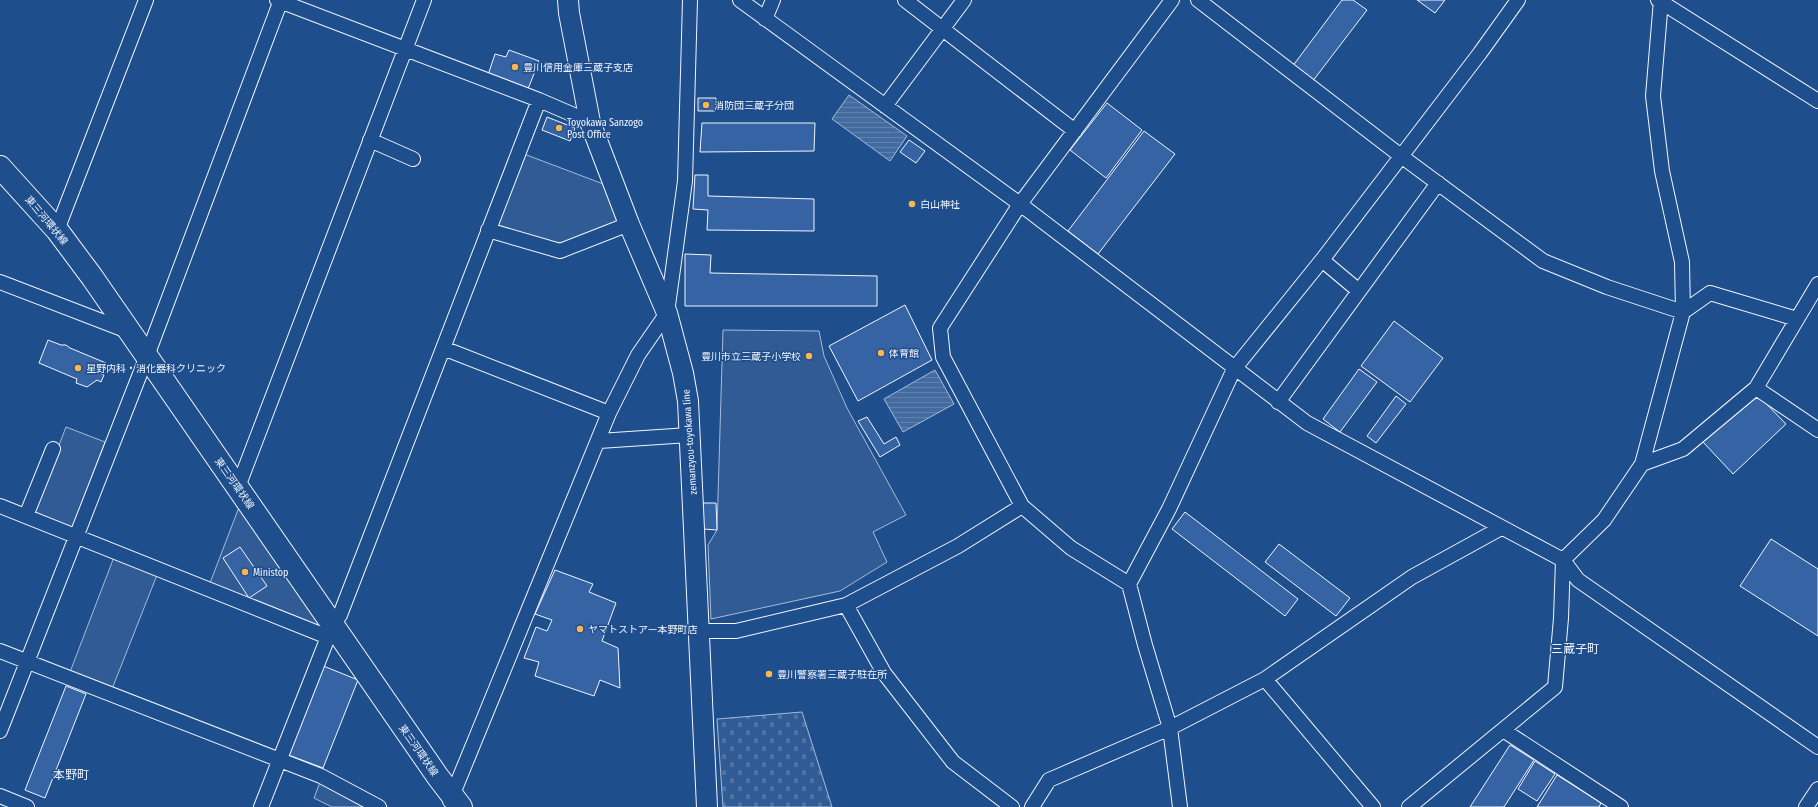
<svg xmlns="http://www.w3.org/2000/svg" width="1818" height="807" font-family="'Fira Sans Condensed','Noto Sans JP',sans-serif">
  <style>
    .cemetery { fill: url(#cemetery-stones); stroke: #a8bbd7 }
    .built { fill: #305b95; stroke: #a8bbd7 }
    .water { fill: url(#water-rules); stroke: #a8bbd7 }
    .building { fill: #3563a3; stroke: #f2f6ff }
    .lines { fill: none; stroke-linecap: round; stroke-linejoin: round }
    .minor-casing { stroke: #f2f6ff; stroke-width: 16 }
    .secondary-casing { stroke: #f2f6ff; stroke-width: 22 }
    .primary-casing { stroke: #f2f6ff; stroke-width: 24 }
    .minor { stroke: #1f4e8c; stroke-width: 14 }
    .secondary { stroke: #1f4e8c; stroke-width: 20 }
    .primary { stroke: #1f4e8c; stroke-width: 22 }
    .poi-dot { fill: #ffb74d; stroke: #1f4e8c; stroke-width: 1.5 }
    .labels { text-anchor: middle; stroke-width: 3; stroke-linejoin: round; paint-order: stroke }
    .poi-label { font-size: 10px; fill: #f2f6ff; stroke: #1f4e8c; text-anchor: start }
    .street-label { font-size: 10px; fill: #f2f6ff; stroke: #1f4e8c }
    .quarter-label { font-size: 12px; fill: #f2f6ff; stroke: #1f4e8c }
  </style>
  <defs>
    <pattern id="cemetery-stones" width="16" height="16" patternUnits="userSpaceOnUse"><rect width="16" height="16" fill="#305b95"/><path d="M2 7V4a2 2 0 0 1 4 0v3zM10 15v-3a2 2 0 0 1 4 0v3z" fill="#4e73a5"/></pattern>
    <pattern id="water-rules" width="6" height="5" patternUnits="userSpaceOnUse"><rect width="6" height="5" fill="#446ba0"/><path d="M0 2.5h6" fill="none" stroke="#5f81ae"/></pattern>
  </defs>
  <rect width="100%" height="100%" fill="#1f4e8c"/>
  <path class="cemetery" d="M802 712 832 807H723L717 719Z"/>
  <path class="built" d="M524 154 606 185 619 215 616 224 558 245 495 226Z
    M723 330 819 331 824 356 847 408 906 515 873 532 887 562 840 591 711 619 708 545 717 530Z
    M66 427 105 442 72 528 33 513Z
    M241 502 320 626 210 583Z
    M114 557 157 575 112 689 70 672Z
    M320 782 368 807H332L314 798Z"/>
  <path class="water" d="M849 95 907 136 890 161 832 119Z
    M935 370 954 404 903 432 884 399Z"/>
  <path class="building" d="M1342 0H1353L1367 10 1312 82 1292 67Z
    M1417 0H1445L1435 13Z
    M509 50 539 61 528 89 488 75 495 54 506 57Z
    M698 98H716L715 111H698Z
    M1107 103 1142 130 1106 178 1070 150Z
    M547 117 575 128 570 141 542 130Z
    M702 123H815L814 151 700 152Z
    M1144 131 1175 154 1098 254 1068 231Z
    M909 140 925 151 916 163 900 152Z
    M695 175H708V196L814 199V231L707 230 708 210 693 209Z
    M685 254 711 255 710 273 877 276V306H685Z
    M905 305 932 360 858 401 829 346Z
    M1394 321 1443 358 1410 402 1361 366Z
    M48 340 61 345H66L70 348 106 363 101 374 104 375 101 382 97 380 87 387 76 383 77 379 39 363Z
    M1359 369 1377 382 1340 432 1323 419Z
    M1755 392 1786 424 1733 474 1703 442Z
    M1396 396 1406 404 1376 443 1367 436Z
    M867 417 884 444 896 437 900 445 880 457 858 421Z
    M703 503H716L717 530 703 529Z
    M1185 512 1298 599 1285 616 1172 529Z
    M1771 539 1818 569V636L1740 586Z
    M1279 544 1350 598 1336 616 1265 562Z
    M240 547 267 586 249 598 223 558Z
    M555 570 593 584 589 592 616 603 602 641 618 648 620 688 600 680 594 696 535 676 539 662 524 658 536 627 547 631 552 620 535 614Z
    M321 665 358 680 323 768 286 754Z
    M66 686 86 694 45 798 25 790Z
    M1510 745 1534 760 1504 807H1470Z
    M1535 761 1555 774 1537 801 1518 789Z
    M1557 775 1601 803 1599 807H1537Z"/>
  <g class="lines">
    <defs>
      <path id="minor" d="M277 0 539 100 590 122
        M740 0 1020 204 1307 423 1563 560 1578 580 1818 747
        M905 0 1075 131
        M1198 0 1401 156 1543 261 1607 287 1683 312
        M1658 0 1818 101
        M765 19 773 0
        M885 106 964 0
        M370 140 413 159
        M57 230 146 0
        M488 230 560 251 629 224
        M1322 260 1359 291
        M0 282 130 332
        M1683 312 1710 293 1797 319
        M443 348 609 413
        M1756 388 1818 430
        M1278 402 1438 183
        M599 441 689 435
        M1642 464 1683 449 1756 388 1818 284
        M238 487 424 0
        M0 506 328 637
        M26 516 53 449
        M1129 584 1071 548 1022 506 943 357 940 328 1020 204 1172 0
        M846 605 884 673 953 762 1012 807
        M699 631H736L846 605 958 546 1022 506
        M0 651 321 776 379 807
        M1265 679 1373 807
        M1503 730 1621 807
        M0 731 147 356 281 0
        M0 796 27 807
        M450 801 609 413 638 355 667 313 685 181 690 0
        M261 807 328 637 333 625 340 615 539 100
        M1032 807 1049 780 1170 728 1265 679 1412 577 1501 528
        M1180 807 1170 728 1145 645 1129 584 1169 509 1234 369 1322 260 1480 53 1518 0
        M1409 807 1555 687 1561 618 1563 560 1604 520 1642 464 1683 312 1682 262 1662 171 1653 96 1661 0
        M1806 807 1818 789"/>
      <path id="secondary" d="M568 0 569 13 590 122 629 224 667 313 683 373 688 401 707 807"/>
      <path id="primary" d="M0 167 57 230 92 277 438 777 461 807"/>
    </defs>
    <use href="#minor" class="minor-casing"/>
    <use href="#secondary" class="secondary-casing"/>
    <use href="#primary" class="primary-casing"/>
    <use href="#minor" class="minor"/>
    <use href="#secondary" class="secondary"/>
    <use href="#primary" class="primary"/>
  </g>
  <g class="poi-dot">
    <circle cx="515" cy="67" r="4"/>
    <circle cx="706" cy="105" r="4"/>
    <circle cx="559" cy="128" r="4"/>
    <circle cx="912" cy="204" r="4"/>
    <circle cx="881" cy="353" r="4"/>
    <circle cx="809" cy="356" r="4"/>
    <circle cx="78" cy="368" r="4"/>
    <circle cx="245" cy="572" r="4"/>
    <circle cx="580" cy="629" r="4"/>
    <circle cx="769" cy="674" r="4"/>
  </g>
  <g class="labels">
    <g class="poi-label">
      <text x="523" y="71">豊川信用金庫三蔵子支店</text>
      <text x="714" y="109">消防団三蔵子分団</text>
      <text x="567" y="126">Toyokawa Sanzogo<tspan x="567" dy="12">Post Office</tspan></text>
      <text x="920" y="208">白山神社</text>
      <text x="889" y="357">体育館</text>
      <text x="801" y="360" text-anchor="end">豊川市立三蔵子小学校</text>
      <text x="86" y="372">星野内科・消化器科クリニック</text>
      <text x="253" y="576">Ministop</text>
      <text x="588" y="633">ヤマトストアー本野町店</text>
      <text x="777" y="678">豊川警察署三蔵子駐在所</text>
    </g>
    <g class="street-label">
      <text transform="translate(47 220) rotate(50)" y="4">東三河環状線</text>
      <text transform="translate(689 442) rotate(-94)" y="4">zemanzyou-toyokawa line</text>
      <text transform="translate(235 483) rotate(55)" y="4">東三河環状線</text>
      <text transform="translate(419 750) rotate(55)" y="4">東三河環状線</text>
    </g>
    <g class="quarter-label">
      <text x="1575" y="653">三蔵子町</text>
      <text x="71" y="779">本野町</text>
    </g>
  </g>
</svg>
